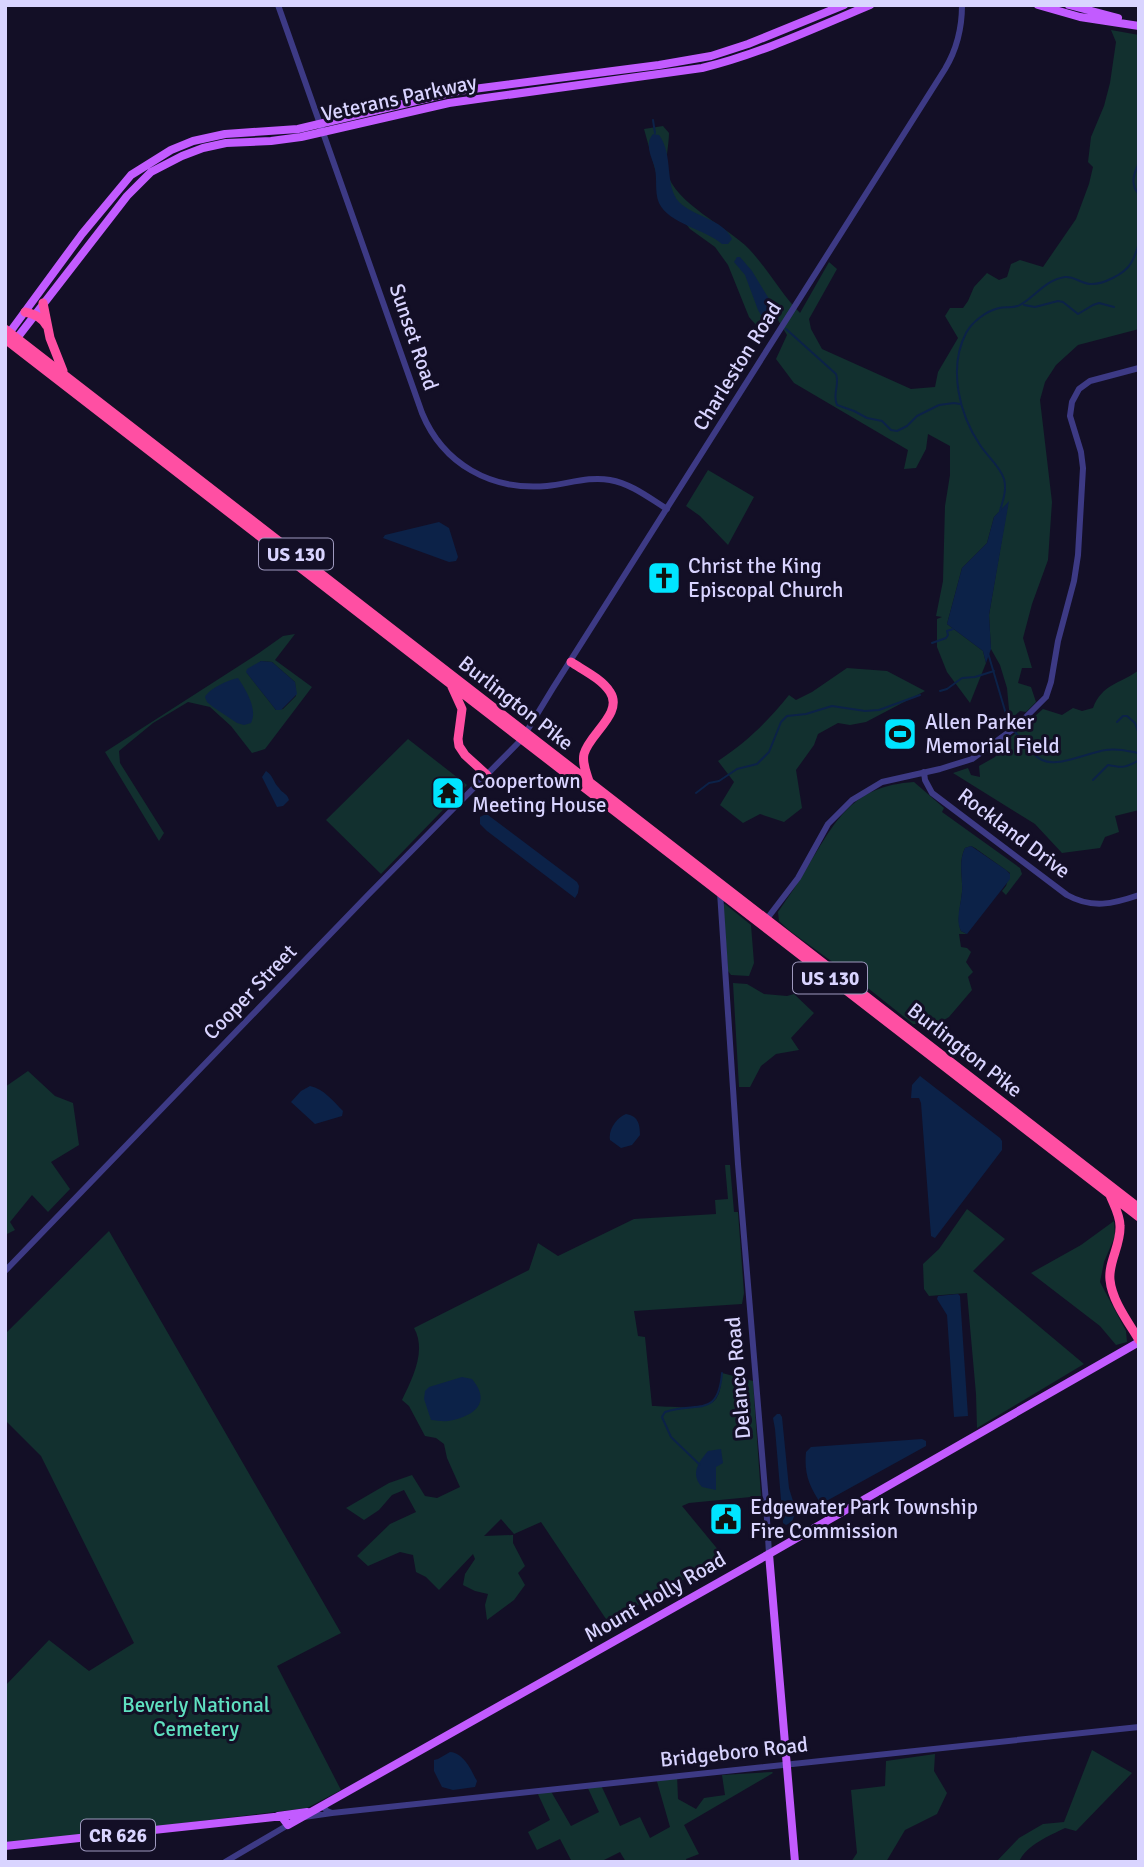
<svg xmlns="http://www.w3.org/2000/svg" width="1144" height="1867" font-family="Signika,sans-serif">
  <style>
    .green { fill: #12302f; fill-rule: evenodd }
    .water { fill: #0c2248 }
    .lines { fill: none; stroke-linecap: round; stroke-linejoin: round }
    .stream { stroke: #0c2248; stroke-width: 2 }
    .minor { stroke: #3d3a85; stroke-width: 6 }
    .major { stroke: #c25bff; stroke-width: 8 }
    .highway { stroke: #ff4fa3; stroke-width: 9 }
    .labels { text-anchor: middle; stroke-width: 6; stroke-linejoin: round; paint-order: stroke }
    .shield { fill: #130f26; stroke: #9e99be; stroke-width: 2 }
    .shield-label { font-size: 19px; font-weight: bold; fill: #d9d4ff }
    .street-label { font-size: 21px; fill: #d9d4ff; stroke: #130f26 }
    .poi-label { font-size: 21px; fill: #d9d4ff; stroke: #130f26; text-anchor: start }
    .park-label { font-size: 21px; fill: #5fe0c0; stroke: #130f26 }
  </style>
  <rect width="100%" height="100%" fill="#130f26"/>
  <path class="green" d="M1111 30 1139 35V329L1078 345 1056 365 1045 382 1040 400 1052 502 1048 560 1032 604 1023 638 1032 668H1022L1018 683 1031 687 1036 702 1026 712 1020 711 1010 720 1007 688 1000 665 991 649 989 615 1008 503 994 517 987 543 962 568 947 624 983 651 986 663 970 703 947 672 937 647V619L942 617 936 616 943 581 945 506 950 475V446L928 434 926 449 916 468 904 469 908 450 794 383 776 359 787 335 778 320 774 321 765 335 749 317 728 265 715 247 690 229 662 194 644 129 663 126 669 133C669 144 665 162 667 172 674 203 728 227 749 249 768 269 781 294 800 313L829 262 837 269 809 319 811 329 822 349 911 389 935 387 938 372 958 338 945 316 950 308H963L968 301 974 287 987 273 999 280 1007 277 1011 264 1020 260 1043 267 1076 219 1089 184 1093 167 1088 162 1091 137 1104 106 1110 83 1116 42Z
    M708 470 754 497 728 545 700 516 686 506Z
    M295 634 275 660 312 687 265 749 252 753 231 726 210 707 188 702 153 723 119 751 120 763 164 833 159 841 105 752 259 653 283 636ZM261 661 272 662 295 682 296 696 283 709 276 710 247 673Z
    M847 668 887 671 925 691 866 722 850 725 838 723 818 734 814 745 796 770 802 808 784 822 760 814 743 823 720 805 734 782 718 761C747 742 767 722 789 695L796 700 812 692Z
    M1139 670V810L1115 816 1119 832 1105 837 1100 848 1062 853 1035 824 953 773 968 768 971 775 980 777 979 766 995 757 1011 737 1043 709 1062 715 1073 708 1082 711 1093 708C1102 684 1120 684 1139 670Z
    M408 739 467 785 381 874 326 820Z
    M914 782 944 808 942 812 1020 868 1022 874 1006 895 1002 891 1006 886 1010 873 975 848 971 846 965 848C958 862 963 877 962 892 961 906 956 919 961 931L967 934H959L961 947 967 948 971 952 966 962 973 972 968 977 972 990 949 1017 937 1024H913L864 985 790 931 779 921 778 912C788 897 799 882 808 866 837 819 852 786 914 782Z
    M723 904H725L751 925 754 963 749 976 731 975 728 971Z
    M733 983 747 984 764 994 787 996 794 994 814 1013 791 1038 799 1050 776 1054 761 1066 750 1087H739Z
    M28 1071 55 1096 73 1103 79 1145 51 1162 70 1189 48 1212 32 1195 10 1222 15 1230 5 1235V1087Z
    M725 1165H730L734 1212H738L744 1293 742 1304 634 1311 638 1336 645 1337 652 1406C667 1406 704 1411 714 1401 721 1394 721 1383 722 1373L753 1381 761 1496 689 1503 682 1506 724 1557 608 1622 541 1522 514 1534 501 1519 484 1536 513 1535V1543L525 1566 518 1573 525 1585 514 1600 487 1620 485 1605 488 1594 475 1591 463 1585 465 1574 475 1559 473 1554 439 1590 426 1577 416 1572 413 1555 400 1552 368 1566 357 1556 390 1524 416 1512 404 1490 392 1495 379 1510 364 1520 346 1508 389 1483 412 1475 425 1496 437 1498 460 1487 447 1458 444 1444 436 1438 425 1436 409 1406 402 1400C412 1379 427 1351 414 1328L529 1270 538 1243 558 1256 634 1219 716 1214 715 1200 728 1199Z
    M967 1209 1005 1239 973 1271 1084 1364 977 1428 976 1394 967 1293 929 1296 924 1289 923 1264 939 1249Z
    M1114 1221 1115 1236 1104 1262 1100 1282 1126 1331 1127 1342 1116 1345 1100 1326 1031 1273 1081 1245Z
    M109 1231 341 1633 277 1666 341 1790 307 1808 5 1845V1686L49 1640 89 1671 134 1643 41 1456 5 1420V1334Z
    M1092 1750 1132 1773 1076 1831 1065 1828C1049 1836 1026 1845 1019 1862H996L1019 1838 1043 1824 1064 1822Z
    M935 1754 934 1771 947 1793 937 1814 905 1830 886 1862H851L857 1853 851 1790 885 1786 886 1761Z
    M772 1772 773 1773 684 1825 699 1854 686 1859 687 1862H626L620 1852 600 1862H572L560 1839 537 1850 528 1832 550 1820 536 1790 549 1788 571 1826 599 1812 586 1784 600 1783 620 1826 640 1817 650 1838 670 1827 656 1778 677 1775 678 1799 696 1809 704 1798 725 1795 722 1775Z"/>
  <path class="water" d="M653 134 659 135C674 155 664 185 679 202 694 217 723 219 732 239L728 244H722C705 229 669 224 659 203 654 191 658 177 654 165 650 154 645 143 653 134Z
    M737 257H740L752 271 777 312 778 318 771 320 761 315 758 310 745 275 734 262Z
    M1009 501 989 615 991 649 986 663 983 651 947 624 962 568 987 543 994 517Z
    M439 522 449 528 458 557 456 561 449 562 383 538 385 535Z
    M261 661 272 662 295 682 297 694 281 710H276L246 672 247 669Z
    M238 678C246 690 258 709 251 723L244 725 237 723 213 707 207 702 205 697C210 688 228 680 238 678Z
    M266 771C273 775 273 782 279 788 283 794 287 793 289 800L283 806 277 807 262 777Z
    M484 815H488L577 882 579 886 578 893 575 898 487 831 480 824V817Z
    M971 846 1006 870 1010 874V879L967 934 961 931C955 919 961 905 962 892 963 877 958 862 965 848Z
    M920 1076 1000 1138 1002 1141V1150L935 1238 931 1236 921 1103 919 1098H911L912 1085Z
    M310 1086C324 1089 333 1101 343 1111L342 1116 315 1124 291 1102 301 1091Z
    M626 1114C638 1116 640 1124 640 1135L632 1145 621 1148 610 1140C608 1130 617 1117 626 1114Z
    M958 1294 960 1296 968 1416 954 1417 947 1315 937 1299 938 1296Z
    M462 1377 472 1379C493 1404 472 1417 448 1421 442 1422 437 1420 431 1420L424 1399 425 1391 429 1387Z
    M777 1414H780L782 1417 789 1488 796 1511 792 1522 786 1525 783 1523 775 1429 773 1418Z
    M922 1439 926 1441V1446L821 1504C809 1486 804 1474 806 1452L811 1447Z
    M721 1449 723 1463 716 1467V1490L702 1487C690 1474 698 1463 708 1451Z
    M450 1752C464 1753 471 1770 477 1781L475 1787 453 1790 442 1787 434 1771V1760L438 1759Z"/>
  <g class="lines">
    <path class="stream" d="M653 120 655 133
      M1138 193C1130 184 1134 173 1139 163
      M1024 305 1035 307 1058 301 1063 302 1078 314 1093 305 1099 303 1114 307
      M786 329 836 374C840 385 832 394 837 405L854 411 867 418 882 421 891 430 897 431 907 426 917 416 939 405 954 403 960 404
      M1000 511C1003 500 1007 490 1004 479 1000 466 987 456 980 445 959 414 948 368 966 333 972 322 986 311 999 308 1006 306 1013 309 1020 305 1036 296 1045 280 1065 277 1074 276 1080 283 1090 284 1102 285 1125 274 1131 263 1135 257 1137 250 1139 243
      M932 643 946 638 948 635 947 631 953 629
      M988 653 1006 714 1012 727
      M940 691 947 689 962 678 975 677 994 671
      M1117 722 1123 716H1127L1135 723 1139 734
      M1015 732C1023 741 1031 755 1042 760 1058 768 1089 752 1106 750 1117 748 1128 751 1139 753
      M1093 780 1108 765C1122 768 1126 768 1139 760
      M696 793 709 783 719 781 737 769 757 764 769 752 781 722 787 716 806 714 832 706 865 711 879 710 920 695
      M700 1465 671 1437 662 1417 665 1412C697 1401 718 1419 722 1373"/>
    <path class="minor" d="M278 5 422 413C443 464 491 491 547 486 568 484 589 476 610 480 632 484 649 498 667 509
      M924 772 925 780 932 793 1067 895C1092 909 1113 904 1139 895
      M720 892 738 1164 766 1502 769 1554
      M766 920 798 878 828 824 852 800 882 782 940 769 972 759 1016 727 1046 697 1051 682 1058 641 1074 581 1078 555 1083 468 1081 452 1070 416 1072 402 1079 389 1090 381 1139 368
      M5 1271 368 895 522 739 553 688 945 69C957 49 962 28 962 5
      M322 1806 327 1811 332 1813 1139 1727
      M304 1817 332 1813
      M225 1862 288 1825"/>
    <path class="major" d="M1038 5 1080 17 1139 26
      M1069 5 1118 18
      M7 336 82 234 131 175 171 150 193 141 225 134 298 129 458 91 659 65 711 56 748 44 844 5
      M14 342 127 196 151 172 182 156 203 148 226 143 271 141 301 137 449 103 702 68C760 54 815 28 870 5
      M769 1554 795 1862
      M278 1816 307 1812
      M5 1846 274 1817H282L288 1825 769 1554 1139 1342"/>
    <path class="highway" d="M43 303 50 338 63 371
      M25 312C34 314 42 317 46 325
      M5 329 1139 1208
      M5 339 1139 1217
      M571 662C583 670 602 679 610 692 624 713 589 734 584 754 582 763 586 772 589 781
      M452 687 462 709 458 739 459 746 465 755 487 775
      M1110 1195C1114 1205 1120 1215 1120 1226 1121 1245 1108 1262 1110 1280 1112 1301 1129 1323 1139 1340"/>
  </g>
  <defs>
    <symbol id="church-square" viewBox="-11 -11 22 22"><rect x="-9" y="-9" width="18" height="18" rx="4" fill="#00e5ff" stroke="#130f26"/><path d="M-1.2-6h2.4v3.5h3.3v2.4h-3.3V6h-2.4V-.1h-3.3v-2.4h3.3Z" fill="#111"/></symbol>
    <symbol id="stadium-square" viewBox="-11 -11 22 22"><rect x="-9" y="-9" width="18" height="18" rx="4" fill="#00e5ff" stroke="#130f26"/><path d="M0-5a6.5 5 0 1 0 0 10a6.5 5 0 1 0 0-10ZM-3.5-1.8h7v3.6h-7Z" fill="#111"/></symbol>
    <symbol id="temple-square" viewBox="-11 -11 22 22"><rect x="-9" y="-9" width="18" height="18" rx="4" fill="#00e5ff" stroke="#130f26"/><path d="M0-6L5-2H3V0L6.5 2.5H4V6H1.5V3h-3V6H-4V2.5H-6.5L-3 0V-2H-5Z" fill="#111"/></symbol>
    <symbol id="civic-square" viewBox="-11 -11 22 22"><rect x="-9" y="-9" width="18" height="18" rx="4" fill="#00e5ff" stroke="#130f26"/><path d="M-.6-6.5H3V-4.5H.6V-3L4-1V1h2V6H-6V1h2V-1L-.6-3ZM-1.2 2.5V6h2.4V2.5Z" fill="#111"/></symbol>
  </defs>
  <g fill-rule="evenodd">
    <use href="#church-square" x="645" y="559" width="38" height="38"/>
    <use href="#stadium-square" x="881" y="715" width="38" height="38"/>
    <use href="#temple-square" x="429" y="774" width="38" height="38"/>
    <use href="#civic-square" x="707" y="1500" width="38" height="38"/>
  </g>
  <g class="labels">
    <g class="shield">
      <rect x="259" y="538.5" width="74" height="31" rx="5"/>
      <rect x="793" y="962.5" width="74" height="31" rx="5"/>
      <rect x="81" y="1819.5" width="74" height="31" rx="5"/>
    </g>
    <g class="shield-label">
      <text x="296" y="561">US 130</text>
      <text x="830" y="985">US 130</text>
      <text x="118" y="1842">CR 626</text>
    </g>
    <g class="street-label">
      <text transform="translate(399 98) rotate(-12)" y="7">Veterans Parkway</text>
      <text transform="translate(414 337) rotate(71)" y="7">Sunset Road</text>
      <text transform="translate(737 366) rotate(-58)" y="7">Charleston Road</text>
      <text transform="translate(516 703) rotate(38)" y="7">Burlington Pike</text>
      <text transform="translate(1014 833) rotate(37)" y="7">Rockland Drive</text>
      <text transform="translate(250 992) rotate(-46)" y="7">Cooper Street</text>
      <text transform="translate(965 1050) rotate(38)" y="7">Burlington Pike</text>
      <text transform="translate(738 1378) rotate(-95)" y="7">Delanco Road</text>
      <text transform="translate(655 1597) rotate(-30)" y="7">Mount Holly Road</text>
      <text transform="translate(734 1752) rotate(-6)" y="7">Bridgeboro Road</text>
    </g>
    <g class="poi-label">
      <text x="688" y="573">Christ the King<tspan x="688" dy="24">Episcopal Church</tspan></text>
      <text x="925" y="729">Allen Parker<tspan x="925" dy="24">Memorial Field</tspan></text>
      <text x="472" y="788">Coopertown<tspan x="472" dy="24">Meeting House</tspan></text>
      <text x="750" y="1514">Edgewater Park Township<tspan x="750" dy="24">Fire Commission</tspan></text>
    </g>
    <g class="park-label">
      <text x="196" y="1712">Beverly National<tspan x="196" dy="24">Cemetery</tspan></text>
    </g>
  </g>
  <rect width="1144" height="1867" fill="none" stroke="#d9d4ff" stroke-width="14"/>
</svg>
